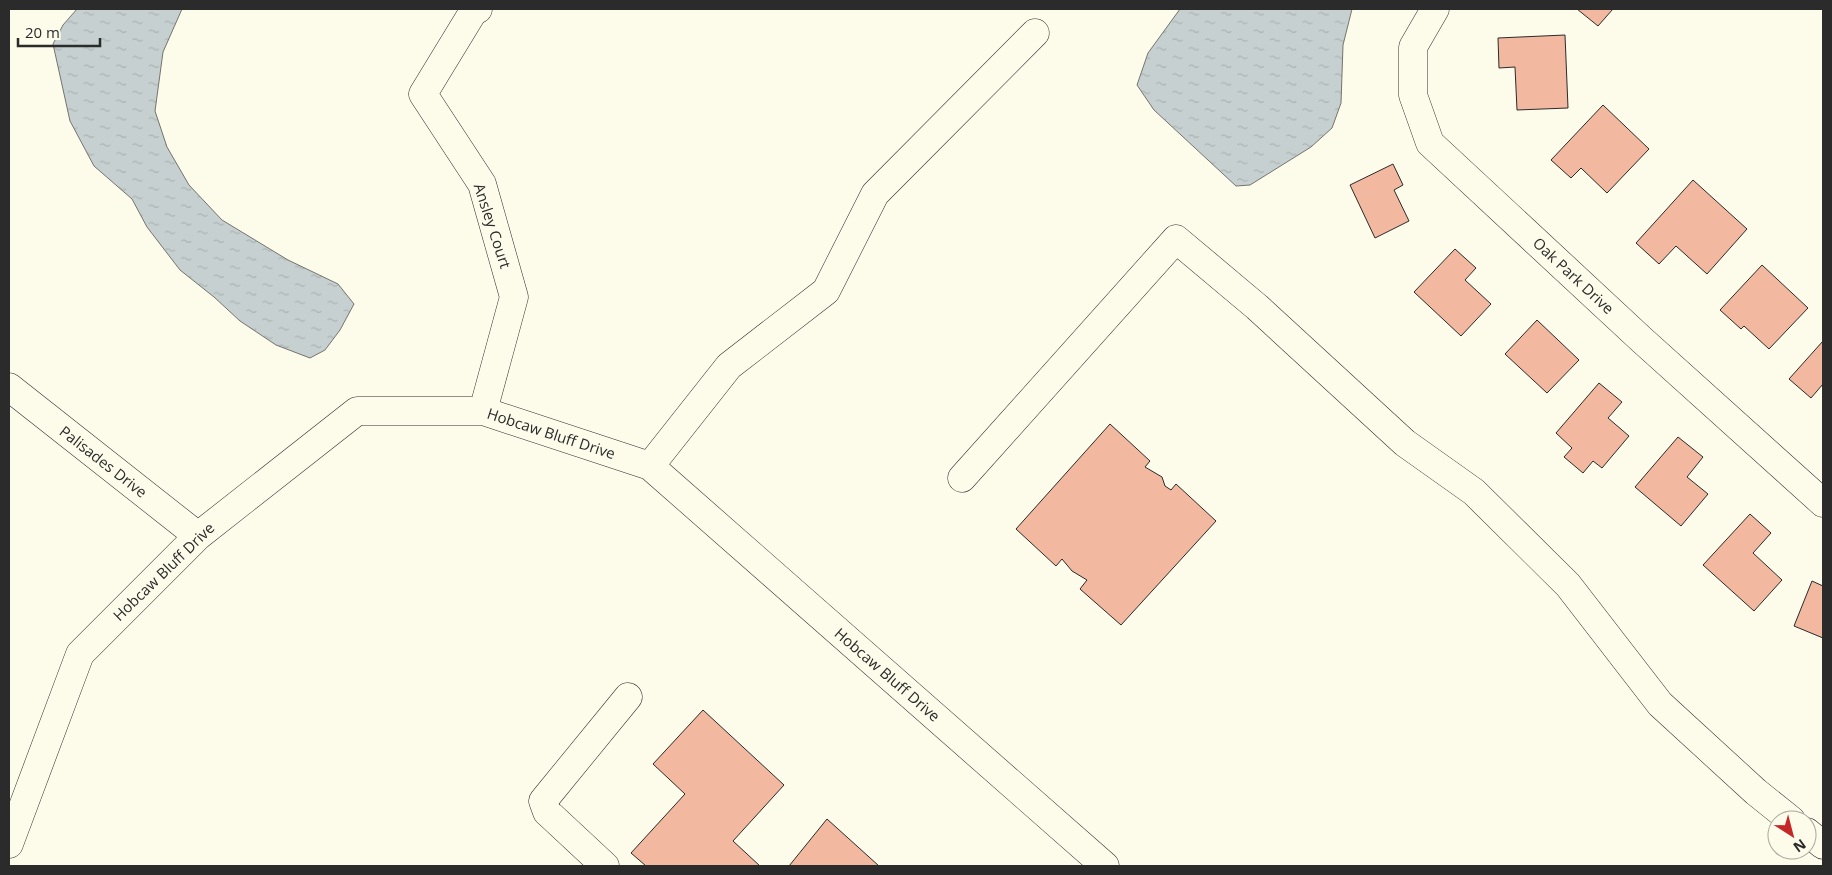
<svg xmlns="http://www.w3.org/2000/svg" width="1832" height="875" font-family="'Open Sans',sans-serif">
  <style>
    .water { fill: url(#water-ripples); stroke: #74746e }
    .building { fill: #f2b8a0; stroke: #2b2b2b }
    .lines { fill: none; stroke-linecap: round; stroke-linejoin: round }
    .minor-casing { stroke: #2b2b2b; stroke-width: 29 }
    .minor { stroke: #fdfbea; stroke-width: 28 }
    .labels { text-anchor: middle; stroke-width: 4; stroke-linejoin: round; paint-order: stroke }
    .street-label { font-size: 15px; fill: #2b2b2b; stroke: #fdfbea }
  </style>
  <defs>
    <pattern id="water-ripples" width="26" height="14" patternUnits="userSpaceOnUse" patternTransform="scale(1.25)"><rect width="26" height="14" fill="#c7d0d0"/><path d="M2 4q2-2 4 0t4 0M15 11q2-2 4 0t4 0" fill="none" stroke="#abb3b3"/></pattern>
  </defs>
  <rect width="100%" height="100%" fill="#fdfbea"/>
  <path class="water" d="M77 9H182L163 52 155 111 167 147 189 185 222 220 288 260 338 284 354 304 340 330 325 350 310 358 276 345 240 321 214 297 180 270 147 227 132 199 94 166 70 121 53 44 63 25Z
    M1180 9H1352L1343 45 1341 103 1332 128 1311 147 1250 185 1236 186 1154 110 1137 85 1148 53Z"/>
  <path class="building" d="M1577 9H1613L1598 26Z
    M1565 35 1568 108 1517 110 1515 67 1499 68 1498 38Z
    M1603 105 1649 149 1607 193 1581 168 1571 178 1551 160Z
    M1393 164 1403 185 1394 190 1409 221 1375 238 1350 185Z
    M1693 180 1747 229 1707 274 1676 246 1659 264 1636 243Z
    M1455 249 1476 268 1465 280 1491 304 1461 336 1414 292Z
    M1762 265 1808 308 1769 349 1744 326 1741 329 1720 310Z
    M1537 320 1579 360 1547 393 1505 354Z
    M1823 341V384L1811 398 1789 379Z
    M1599 383 1622 402 1608 418 1629 436 1602 468 1593 461 1583 473 1564 457 1572 448 1556 433Z
    M1110 424 1150 461 1145 467 1162 477 1165 486 1171 490 1176 484 1216 521 1121 625 1080 589 1087 580 1072 571 1062 559 1056 566 1016 529Z
    M1678 437 1703 457 1687 477 1708 494 1681 526 1635 487Z
    M1750 514 1771 533 1753 553 1782 580 1754 611 1703 565Z
    M1812 581 1823 586V638L1794 626Z
    M703 710 784 785 733 841 760 866H646L631 853 685 794 653 764Z
    M827 819 879 866H789Z"/>
  <g class="lines">
    <defs>
      <path id="minor" d="M478 9 473 12 423 94 482 184 514 297 483 411
        M1435 9 1413 47V95L1430 143 1642 340 1823 503
        M9 387 198 536
        M650 466 729 366 826 291 875 194 1035 33
        M962 478 1176 239 1257 307 1405 443 1474 492 1568 585 1660 704 1756 792 1791 820
        M1807 832 1823 845
        M9 844 80 654 198 536 357 411H483L650 466 1105 866
        M605 866 547 812 543 801 628 697"/>
    </defs>
    <use href="#minor" class="minor-casing"/>
    <use href="#minor" class="minor"/>
  </g>
  <g class="labels">
    <g class="street-label">
      <text transform="translate(492 226) rotate(72)" y="5">Ansley Court</text>
      <text transform="translate(1573 276) rotate(43)" y="5">Oak Park Drive</text>
      <text transform="translate(551 434) rotate(18)" y="5">Hobcaw Bluff Drive</text>
      <text transform="translate(103 462) rotate(38)" y="5">Palisades Drive</text>
      <text transform="translate(164 572) rotate(-44)" y="5">Hobcaw Bluff Drive</text>
      <text transform="translate(887 675) rotate(41)" y="5">Hobcaw Bluff Drive</text>
    </g>
  </g>
  <rect width="1832" height="875" fill="none" stroke="#2b2b2b" stroke-width="20"/>
  <g transform="translate(1792 835) rotate(144)"><circle r="24" fill="#fdfbea" stroke="#a9a89e"/>
  <path d="M0-4L9 19L0 12L-9 19Z" fill="#c62828"/>
  <text y="-8" font-size="14" font-weight="bold" text-anchor="middle" fill="#2b2b2b">N</text>
  </g>
  <path d="M18 38v8h82v-8" fill="none" stroke="#2b2b2b" stroke-width="2.5"/>
  <text x="25" y="38" font-size="15" fill="#2b2b2b" stroke="#fdfbea" stroke-width="4" paint-order="stroke">20 m</text>
</svg>
